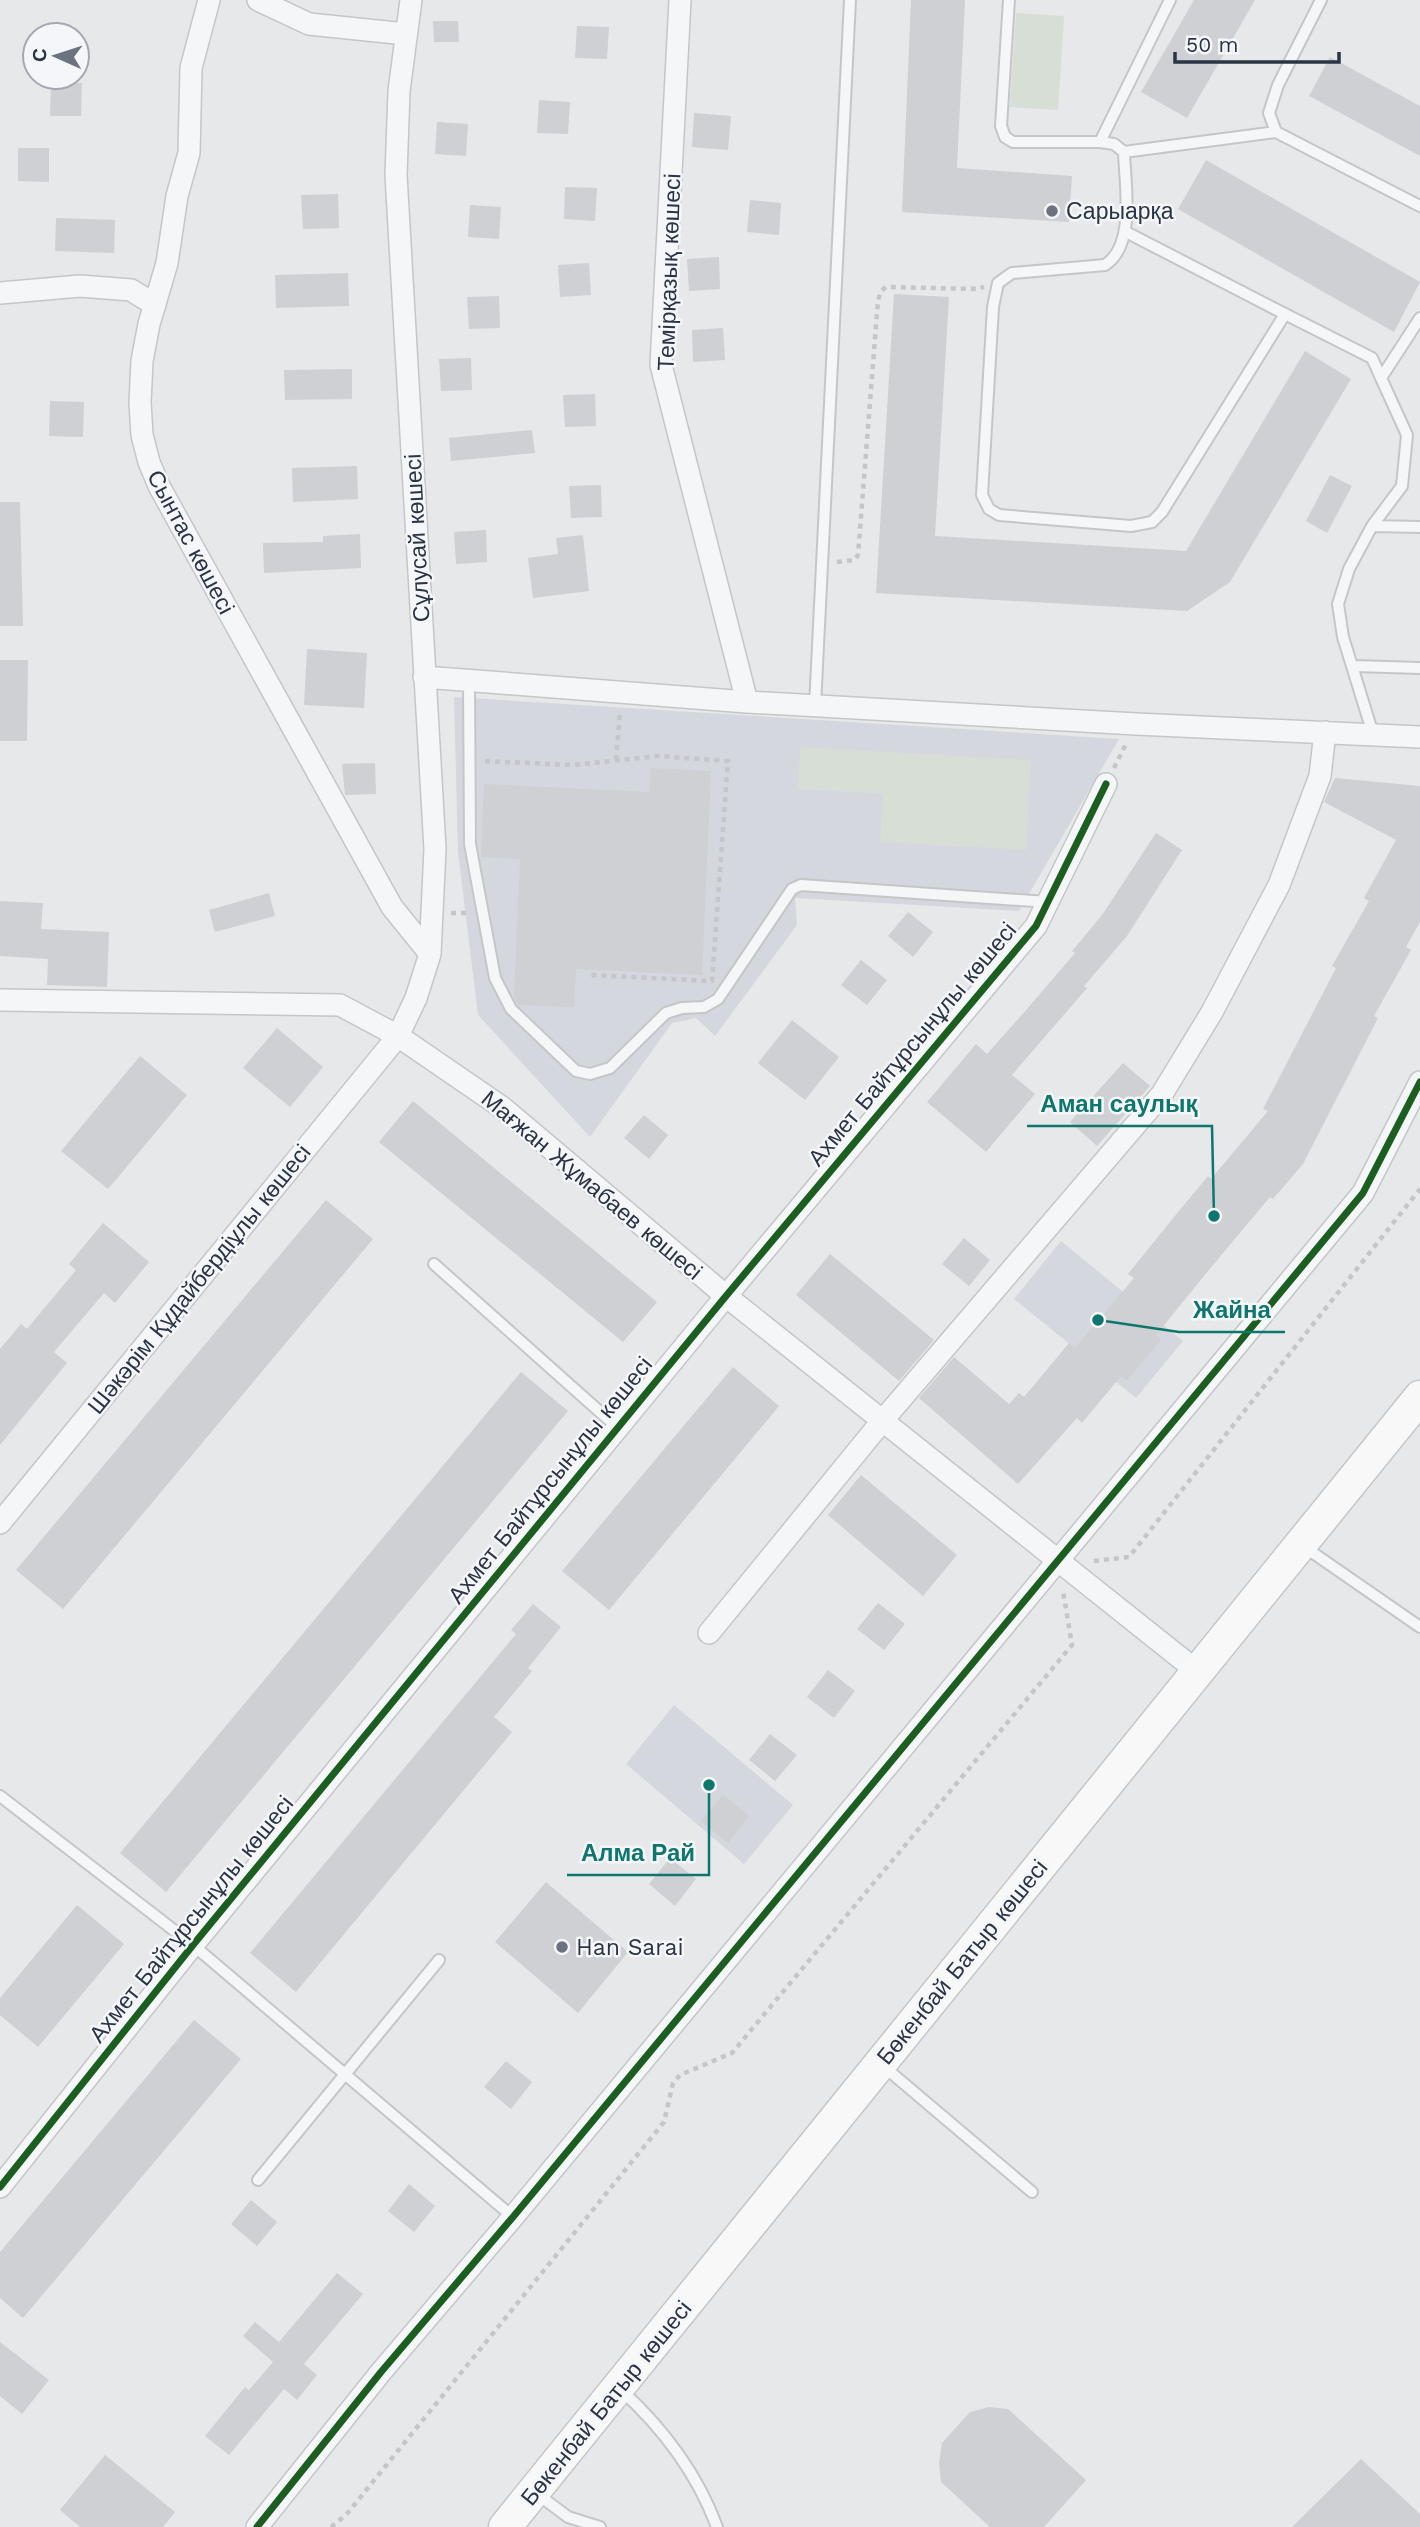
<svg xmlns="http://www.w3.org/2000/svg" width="1420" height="2527" font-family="'Work Sans',sans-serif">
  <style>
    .built { fill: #d4d7dd }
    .green { fill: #d6ded6 }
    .building { fill: #ced0d3 }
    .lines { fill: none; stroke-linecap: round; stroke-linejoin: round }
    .service-casing { stroke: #c4c6c8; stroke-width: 14 }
    .minor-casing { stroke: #c4c6c8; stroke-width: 24 }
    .secondary-casing { stroke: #c4c6c8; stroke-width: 35 }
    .path { stroke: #c5c6ca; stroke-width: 4.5; stroke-dasharray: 5 5; stroke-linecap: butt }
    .service { stroke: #f5f6f7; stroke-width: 10 }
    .minor { stroke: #f5f6f7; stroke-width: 21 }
    .secondary { stroke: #f8f8f8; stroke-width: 32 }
    .cycleway-casing { stroke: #f4f6f9; stroke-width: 11 }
    .cycleway { stroke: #1b5e20; stroke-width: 7 }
    .poi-dot { fill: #6c737f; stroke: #f4f6f9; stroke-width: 2.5 }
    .labels { text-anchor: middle; stroke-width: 5; stroke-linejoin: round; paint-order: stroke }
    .poi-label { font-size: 23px; fill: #2b3445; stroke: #f4f6f9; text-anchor: start }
    .street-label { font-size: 23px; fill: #2b3445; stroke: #f4f6f9 }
    .leader { fill: none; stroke: #0f766e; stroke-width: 2.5 }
    .callout-dot { fill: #0f766e; stroke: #f4f6f9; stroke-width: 2.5 }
    .callout-label { font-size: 24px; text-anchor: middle; font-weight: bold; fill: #0f766e; stroke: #f4f6f9; stroke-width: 5; stroke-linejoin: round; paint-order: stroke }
  </style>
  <rect width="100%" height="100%" fill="#e6e8ea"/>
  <path class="built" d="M454 697 1119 739 1019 911 795 898 797 925 715 1036 696 1018 672 1023 590 1137 478 1015 458 852Z
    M1061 1241 1183 1341 1136 1398 1014 1299Z
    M674 1705 793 1805 744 1864 626 1764Z"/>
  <path class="green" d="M1016 13 1064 16 1058 110 1010 107Z
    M800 747 1031 760 1026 850 880 842 883 794 798 789Z"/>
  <path class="building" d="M911 0H965L957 168 1072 176 1069 222 902 212Z
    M1194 0H1255L1187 118 1141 92Z
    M433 21H458L459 42H434Z
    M577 26 609 27 607 59 575 58Z
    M1330 57 1420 106V156L1309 96Z
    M51 83H82L81 116H50Z
    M539 100 570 102 568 134 537 133Z
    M694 113 731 116 728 150 692 147Z
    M437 122 468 124 466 156 435 154Z
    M18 148H49V182L18 181Z
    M1206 160 1420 282 1394 332 1178 209Z
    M565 187 597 188 595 221 564 219Z
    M338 194 339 228 303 229 301 195Z
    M750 200 781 203 779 235 747 232Z
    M470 205 501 207 499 239 468 237Z
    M56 218 115 220 114 253 55 251Z
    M719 257 720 289 689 291 687 259Z
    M589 263 591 295 560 297 558 265Z
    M348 273 349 306 276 308 275 275Z
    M894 294 949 297 935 536 1186 551 1305 351 1351 379 1230 582 1187 611 876 593Z
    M499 296 500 328 469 329 467 297Z
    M723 328 725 360 693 362 692 330Z
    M471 358 472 390 441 391 439 359Z
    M352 369V399L285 400 284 370Z
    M595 394 596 426 565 427 563 395Z
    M50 401 84 402 83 437 49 436Z
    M532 430 535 453 451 461 449 438Z
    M357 466 358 499 293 502 292 468Z
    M1330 475 1352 486 1327 533 1306 521Z
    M601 485 602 517 571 518 569 486Z
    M0 502H20L23 626H0Z
    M486 530 487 562 456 564 454 532Z
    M360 534 361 568 264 573 263 543 323 542V536Z
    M583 535 589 591 533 598 528 558 558 554 556 538Z
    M307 649 367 653 364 708 304 705Z
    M0 660H28L27 741H0Z
    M375 763 376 794 345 795 342 764Z
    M651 768 711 771 702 975 576 969 574 1007 518 1005 514 998 520 859 481 857 484 784 649 792Z
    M1335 778 1420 786V922L1406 947 1411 950 1374 1016 1378 1018 1303 1164 1273 1199 1270 1197 1208 1271 1156 1335 1161 1340 1127 1380 1121 1376 1082 1423 1077 1418 1018 1484 919 1398 954 1357 1009 1404 1019 1393 1024 1397 1069 1343 1075 1348 1134 1278 1128 1274 1174 1217 1208 1176 1211 1179 1268 1111 1263 1109 1336 968 1332 966 1369 901 1364 898 1396 840 1324 802Z
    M1156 833 1182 850 1127 936 1084 986 1087 988 1012 1075 1035 1094 986 1152 927 1102 976 1044 987 1054 1027 1009 1075 953 1072 951 1102 915Z
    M269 893 275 916 215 932 209 910Z
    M0 901 43 903 41 929 109 932 107 987 47 985 48 959 0 956Z
    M908 912 933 932 913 957 888 936Z
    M861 960 887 980 867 1005 841 985Z
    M792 1020 839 1057 805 1100 758 1063Z
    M277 1028 323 1067 290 1107 243 1068Z
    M140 1056 187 1095 108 1189 61 1151Z
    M1123 1063 1150 1086 1097 1146 1070 1122Z
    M413 1101 657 1302 623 1342 379 1142Z
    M644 1115 668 1135 649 1159 624 1138Z
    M326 1200 373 1239 63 1609 16 1570Z
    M103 1223 149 1262 115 1303 104 1293 54 1352 67 1363 0 1445V1349L21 1324 27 1329 76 1270 69 1264Z
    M964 1238 990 1260 969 1286 942 1264Z
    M830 1254 934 1340 899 1381 796 1295Z
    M733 1367 779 1406 609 1610 562 1571Z
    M521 1372 568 1411 166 1892 120 1853Z
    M861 1475 957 1555 923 1596 828 1515Z
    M878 1603 905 1624 884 1650 857 1629Z
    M533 1604 561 1627 528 1668 532 1671 494 1717 512 1732 296 1992 250 1953 516 1634 511 1630Z
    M828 1670 855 1691 834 1718 807 1697Z
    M770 1734 797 1755 775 1781 749 1760Z
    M723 1795 749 1816 728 1843 701 1821Z
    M670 1858 696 1879 675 1906 649 1884Z
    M546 1882 628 1952 578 2013 495 1942Z
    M77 1905 124 1944 38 2047 0 2015V1998Z
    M194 2020 241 2059 23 2318 0 2298V2252Z
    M506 2061 532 2082 511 2109 484 2087Z
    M409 2184 435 2206 414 2232 388 2211Z
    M251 2200 277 2222 257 2246 231 2224Z
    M337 2273 363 2294 304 2364 317 2375 297 2400 284 2389 229 2455 205 2436 245 2387 249 2390 273 2362 243 2336 255 2322 279 2342Z
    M0 2342 49 2380 22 2414 0 2396Z
    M989 2407 1008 2409 1086 2480 1044 2527H990L941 2482 939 2463 942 2443 970 2412Z
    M105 2455 175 2512 163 2527H80L60 2510Z
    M1361 2459 1420 2514V2527H1292Z"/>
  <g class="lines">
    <defs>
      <path id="service" d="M1009 0 1001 126 1005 137 1013 142H1100L1114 144 1124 152C1125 185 1136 245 1105 265L1012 273 998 283 993 307 982 495 989 509 999 515 1131 526 1152 522 1162 512 1285 314 1126 232
        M1321 0 1278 85 1269 113 1276 132 1420 206
        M1100 142 1170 0
        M1124 152 1276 132
        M1285 314 1372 358 1381 378
        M1372 526 1420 527
        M1354 666 1420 668
        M469 681 470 844 495 978 511 1009 576 1071 590 1074 610 1068 666 1013 682 1008 704 1007 718 999 792 889 801 885 1048 902
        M815 706 850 0
        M1373 734 1343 637 1338 604 1349 569 1372 526 1402 486 1407 435 1381 378 1420 318
        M434 1264 618 1428
        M1303 1546 1420 1627
        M0 1796 193 1945 513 2217
        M882 2065 1032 2192
        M258 2180 439 1960
        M620 2389C663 2428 697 2473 717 2527
        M536 2493 568 2517 600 2527"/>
      <path id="minor" d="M209 0 191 68 189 153 177 196 167 263 149 324 142 361 140 403 142 435 149 462 159 486 392 907 430 954
        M258 0 309 24 406 34
        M680 0 661 365 747 702
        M0 293 80 286 131 290 155 305
        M424 677 747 702 1136 724 1420 737
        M0 1000 340 1005 398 1036 503 1108 726 1296 1198 1672
        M0 1523 398 1036 416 998 430 954 435 849 396 175 399 91 411 0
        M709 1633 883 1420 1162 1094 1212 1012 1279 885 1320 776 1325 732
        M0 2187 193 1945 726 1296 1036 926 1106 784
        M257 2527 381 2372 513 2217 1363 1193 1420 1082"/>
      <path id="secondary" d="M505 2527 1420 1397"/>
    </defs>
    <use href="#service" class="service-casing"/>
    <use href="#minor" class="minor-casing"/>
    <use href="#secondary" class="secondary-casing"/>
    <path class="path" d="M837 562 854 560 858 555 878 300 881 291 886 287 977 289 984 287
      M616 760 620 712
      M485 761 573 765 658 756 728 761 712 981 589 975
      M1114 768 1126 744
      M451 913H470
      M1094 1561 1129 1557 1420 1189
      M331 2527 346 2515 664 2122 673 2083 680 2075 732 2053 1072 1645 1063 1591"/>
    <use href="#service" class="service"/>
    <use href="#minor" class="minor"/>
    <use href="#secondary" class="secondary"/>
    <defs>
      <path id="cycleway" d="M0 2187 193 1945 726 1296 1036 926 1106 784
        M257 2527 381 2372 513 2217 1363 1193 1420 1082"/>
    </defs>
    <use href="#cycleway" class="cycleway-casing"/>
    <use href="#cycleway" class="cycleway"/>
  </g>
  <g class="poi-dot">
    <circle cx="1052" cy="211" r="7"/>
    <circle cx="562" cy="1947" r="7"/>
  </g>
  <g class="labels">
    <g class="poi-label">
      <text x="1066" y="219">Сарыарқа</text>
      <text x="576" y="1955">Han Sarai</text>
    </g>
    <g class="street-label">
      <text transform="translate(669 272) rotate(-88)" y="8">Темірқазық көшесі</text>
      <text transform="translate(417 538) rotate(-93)" y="8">Сұлусай көшесі</text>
      <text transform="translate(191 542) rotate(62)" y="8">Сынтас көшесі</text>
      <text transform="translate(912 1044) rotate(-50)" y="8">Ахмет Байтұрсынұлы көшесі</text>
      <text transform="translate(592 1185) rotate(40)" y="8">Мағжан Жұмабаев көшесі</text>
      <text transform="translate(199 1279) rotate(-51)" y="8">Шәкәрім Құдайбердіұлы көшесі</text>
      <text transform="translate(550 1480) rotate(-51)" y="8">Ахмет Байтұрсынұлы көшесі</text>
      <text transform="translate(191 1919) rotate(-51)" y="8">Ахмет Байтұрсынұлы көшесі</text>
      <text transform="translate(962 1962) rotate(-51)" y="8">Бөкенбай Батыр көшесі</text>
      <text transform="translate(606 2403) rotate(-51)" y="8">Бөкенбай Батыр көшесі</text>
    </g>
  </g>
  <path class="leader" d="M1214 1216L1212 1126H1027M1098 1320L1179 1332H1285M709 1785L709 1875H567"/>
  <g class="callout-dot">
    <circle cx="1214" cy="1216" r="7"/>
    <circle cx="1098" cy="1320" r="7"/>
    <circle cx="709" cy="1785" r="7"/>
  </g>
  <g class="callout-label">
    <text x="1119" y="1112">Аман саулық</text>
    <text x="1232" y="1318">Жайна</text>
    <text x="638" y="1861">Алма Рай</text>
  </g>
  <g transform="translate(56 56) rotate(273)"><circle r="33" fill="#f4f6f9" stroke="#a4a8b1" stroke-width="2"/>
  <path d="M0-5L12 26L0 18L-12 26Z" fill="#6c737f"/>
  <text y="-10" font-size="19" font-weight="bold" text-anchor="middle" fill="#2b3445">С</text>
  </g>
  <path d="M1175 52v10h164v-10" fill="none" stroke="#2b3445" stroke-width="3.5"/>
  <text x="1186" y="52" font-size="21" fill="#2b3445" stroke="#f4f6f9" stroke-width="5" paint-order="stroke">50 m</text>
</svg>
